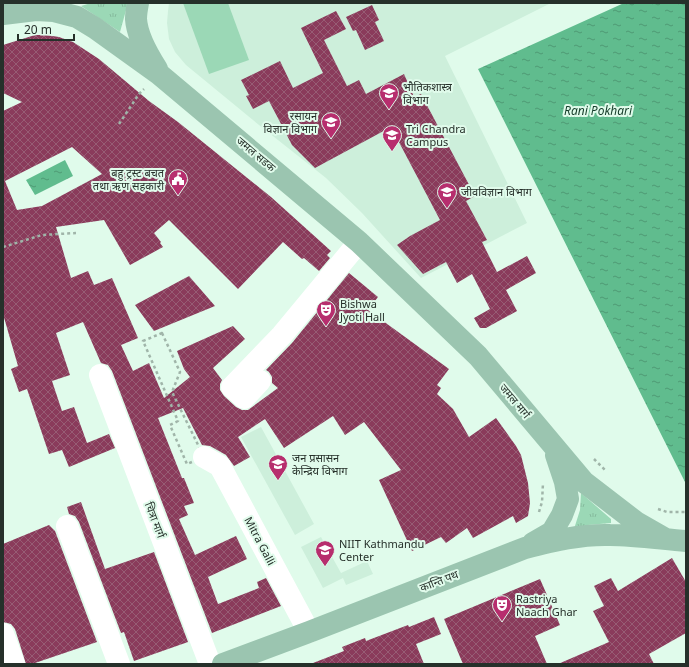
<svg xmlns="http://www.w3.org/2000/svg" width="689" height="667" font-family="'Noto Sans','Noto Sans Devanagari',sans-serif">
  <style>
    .built { fill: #cdefdb }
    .grass { fill: url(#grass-tufts) }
    .pitch { fill: #9bd8b6 }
    .water { fill: url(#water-ripples) }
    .building { fill: url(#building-cross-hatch); fill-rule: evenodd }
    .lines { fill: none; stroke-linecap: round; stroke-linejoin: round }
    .path { stroke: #a0b5a9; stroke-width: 2.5; stroke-dasharray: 3 3; stroke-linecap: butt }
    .minor { stroke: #fff; stroke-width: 22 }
    .major { stroke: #9bc5b0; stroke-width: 22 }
    .labels { text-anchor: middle; stroke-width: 4; stroke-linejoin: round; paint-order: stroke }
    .poi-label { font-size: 11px; fill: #26302a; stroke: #e0fbeb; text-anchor: start }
    .street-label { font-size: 11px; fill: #26302a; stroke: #e0fbeb }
    .water-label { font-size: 12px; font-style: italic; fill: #143c29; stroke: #e0fbeb }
  </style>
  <defs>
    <pattern id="grass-tufts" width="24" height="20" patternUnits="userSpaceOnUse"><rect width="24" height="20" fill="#9bd8b6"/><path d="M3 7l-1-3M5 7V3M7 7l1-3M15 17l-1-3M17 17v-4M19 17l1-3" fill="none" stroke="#85ba9d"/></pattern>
    <pattern id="water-ripples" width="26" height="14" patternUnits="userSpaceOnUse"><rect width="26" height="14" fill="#60bc8e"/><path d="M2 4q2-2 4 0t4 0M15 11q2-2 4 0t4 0" fill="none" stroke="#4f9974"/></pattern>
    <pattern id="building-cross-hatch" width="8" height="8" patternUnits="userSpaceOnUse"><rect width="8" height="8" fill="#8a3b5b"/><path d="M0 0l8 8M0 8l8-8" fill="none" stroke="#975c74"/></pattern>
  </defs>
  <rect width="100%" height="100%" fill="#e0fbeb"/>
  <path class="built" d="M169 3H551L445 56 527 223 421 278 362 213 326 178 259 125 186 65 175 52 169 39 167 23 168 11Z
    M261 427 314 524 295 535 241 437Z
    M321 537 341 573 367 561 373 574 346 585 343 578 323 588 301 547Z"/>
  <path class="grass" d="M91 3H128L120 32 81 6Z
    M581 493 611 519V523L588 525 574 529 580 510Z"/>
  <path class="pitch" d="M183 3H228L249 60 209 74Z"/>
  <path class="water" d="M624 3H686V484L478 69Z
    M65 160 73 176 35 195 26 180Z"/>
  <path class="building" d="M372 5 379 20 375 22 384 41 365 50 356 30 353 31 346 17Z
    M336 11 346 29 324 40 347 86 359 80 366 94 404 74 414 97 421 94 475 196 466 201 487 240 482 242 497 272 527 256 536 273 506 290 517 311 486 328H480L474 318 490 309 472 274 457 283 446 262 423 274 397 245 410 236 440 220 391 127 315 168 292 145 269 101 253 109 246 96 249 95 241 80 280 61 293 88 323 73 301 28Z
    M35 35H46L59 37 73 42 99 59 149 101 178 122 271 197 331 251 327 255 330 258 319 271 304 258 302 259 283 242 238 289 169 220 154 233 161 242 160 243 163 247 130 265 104 220 56 227 71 278 88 271 94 285 112 278 138 338 121 345 133 371 149 363 164 398 190 377 184 369 177 351 233 326 245 339 213 368 222 380 220 384V390L224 396 236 407 242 410H248L278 388 272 383V377L269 372 266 370 292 343 349 273 378 297 368 310 449 369 437 385 441 388 437 394 453 409 469 437 496 418 516 446 521 455 528 483 530 503 528 516 516 523 513 516 473 538 467 528 446 543 441 537 412 551 379 480 401 470 364 422 345 435 333 416 284 448 265 419 238 437 250 457 234 466 226 455 210 446 202 445 183 408 158 418 182 478H184L194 503 184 506 188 515 179 519 195 555 236 536 247 559 208 577 218 604 259 588 257 582 266 578 281 606 212 633 112 371 108 365 101 363 83 322 56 333 70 375 52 381 62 411 74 407 87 443 109 434 115 448 69 467 62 450 49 454 27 389 19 392 11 369 18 366 3 314V111L22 102 3 93V45ZM72 147 102 174 42 206 17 210 5 181Z
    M189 276 215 306 154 331 135 305Z
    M81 502 105 569 154 552 188 642 134 661 124 632 121 633 79 522 75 516 69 514 67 507Z
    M49 525 55 531 97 642 32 664H26L15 629 11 624 3 622V544Z
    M672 558 686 582V633L649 654 654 664H558L609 642 593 611 604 606 594 586 611 578 618 591Z
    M540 579 560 625 535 636 547 664H463L444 619Z
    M434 617 441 634 416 644 424 664H314L313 663 344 651 342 647 365 638 366 641 408 625 409 627Z"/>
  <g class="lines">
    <path class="path" d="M119 124 139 94 144 89
      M3 247 42 235 76 233
      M162 333 180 372 172 392 204 457 187 464 170 425 178 421 143 341Z
      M594 459 605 470
      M658 509 667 512H686
      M539 512 542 502 543 483"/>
    <path class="minor" d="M100 375 210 664
      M260 381 244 398 232 387 282 335 359 242
      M204 457 220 466 309 632
      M67 526 119 664
      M3 634 14 664"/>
    <path class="major" d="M138 3C137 8 136 14 136 19 137 36 148 55 157 69
      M3 14 36 10 54 11 77 17 95 28 159 74 359 242 478 356 584 482 636 522 664 538
      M533 543 552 532 562 515 568 499 565 482 556 455
      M223 664 309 632 525 548C553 541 581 534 610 535 635 535 661 539 686 541"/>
  </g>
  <defs>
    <symbol id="school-pin" viewBox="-11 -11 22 30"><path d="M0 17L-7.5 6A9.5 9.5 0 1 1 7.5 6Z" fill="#b72e6e" stroke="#e0fbeb"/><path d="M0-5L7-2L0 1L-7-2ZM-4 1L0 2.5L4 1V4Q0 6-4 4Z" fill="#fff"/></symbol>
    <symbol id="university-pin" viewBox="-11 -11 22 30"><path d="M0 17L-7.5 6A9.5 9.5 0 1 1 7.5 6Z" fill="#b72e6e" stroke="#e0fbeb"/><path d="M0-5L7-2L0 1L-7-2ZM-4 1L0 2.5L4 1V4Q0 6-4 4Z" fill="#fff"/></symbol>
    <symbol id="civic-pin" viewBox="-11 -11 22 30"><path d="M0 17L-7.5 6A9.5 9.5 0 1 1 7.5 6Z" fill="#b72e6e" stroke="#e0fbeb"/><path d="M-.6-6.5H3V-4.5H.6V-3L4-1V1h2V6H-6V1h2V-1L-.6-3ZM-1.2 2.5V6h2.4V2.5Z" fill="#fff"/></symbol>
    <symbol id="theatre-pin" viewBox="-11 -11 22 30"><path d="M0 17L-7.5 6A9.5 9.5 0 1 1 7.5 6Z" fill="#b72e6e" stroke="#e0fbeb"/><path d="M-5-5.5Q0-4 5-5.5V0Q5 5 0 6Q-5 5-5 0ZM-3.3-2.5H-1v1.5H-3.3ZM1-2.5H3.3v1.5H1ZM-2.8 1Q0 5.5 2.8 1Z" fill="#fff"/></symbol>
  </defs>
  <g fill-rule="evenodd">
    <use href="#school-pin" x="378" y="82" width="22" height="30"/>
    <use href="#school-pin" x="320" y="111" width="22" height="30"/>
    <use href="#university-pin" x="381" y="124" width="22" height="30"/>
    <use href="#civic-pin" x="167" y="168" width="22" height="30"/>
    <use href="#school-pin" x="436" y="181" width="22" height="30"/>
    <use href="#theatre-pin" x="315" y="299" width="22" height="30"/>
    <use href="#school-pin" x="267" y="453" width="22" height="30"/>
    <use href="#school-pin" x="314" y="539" width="22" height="30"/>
    <use href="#theatre-pin" x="491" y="594" width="22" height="30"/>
  </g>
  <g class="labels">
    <g class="poi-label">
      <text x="403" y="91">भौतिकशास्त्र<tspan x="403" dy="13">विभाग</tspan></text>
      <text x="317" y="120" text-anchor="end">रसायन<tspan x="317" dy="13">विज्ञान विभाग</tspan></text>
      <text x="406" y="133">Tri Chandra<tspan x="406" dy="13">Campus</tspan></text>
      <text x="164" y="177" text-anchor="end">बहु ट्रस्ट बचत<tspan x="164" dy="13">तथा ऋण सहकारी</tspan></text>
      <text x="461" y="196">जीवविज्ञान विभाग</text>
      <text x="340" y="308">Bishwa<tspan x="340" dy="13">Jyoti Hall</tspan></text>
      <text x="292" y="462">जन प्रसासन<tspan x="292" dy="13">केन्द्रिय विभाग</tspan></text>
      <text x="339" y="548">NIIT Kathmandu<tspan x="339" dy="13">Center</tspan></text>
      <text x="516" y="603">Rastriya<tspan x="516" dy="13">Naach Ghar</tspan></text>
    </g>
    <g class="street-label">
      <text transform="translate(256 154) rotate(40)" y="4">जमल सडक</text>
      <text transform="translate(515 401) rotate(50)" y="4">जमल मार्ग</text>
      <text transform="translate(155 520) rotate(69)" y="4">चित्रा मार्ग</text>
      <text transform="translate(260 541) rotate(62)" y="4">Mitra Galli</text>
      <text transform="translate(439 581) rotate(-21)" y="4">कान्ति पथ</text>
    </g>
    <g class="water-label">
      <text x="598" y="115">Rani Pokhari</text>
    </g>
  </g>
  <rect width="689" height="667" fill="none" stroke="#26302a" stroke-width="8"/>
  <path d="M18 34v6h56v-6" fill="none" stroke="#26302a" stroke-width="2"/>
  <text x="24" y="34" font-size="12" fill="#26302a" stroke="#e0fbeb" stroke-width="3" paint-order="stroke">20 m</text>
</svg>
